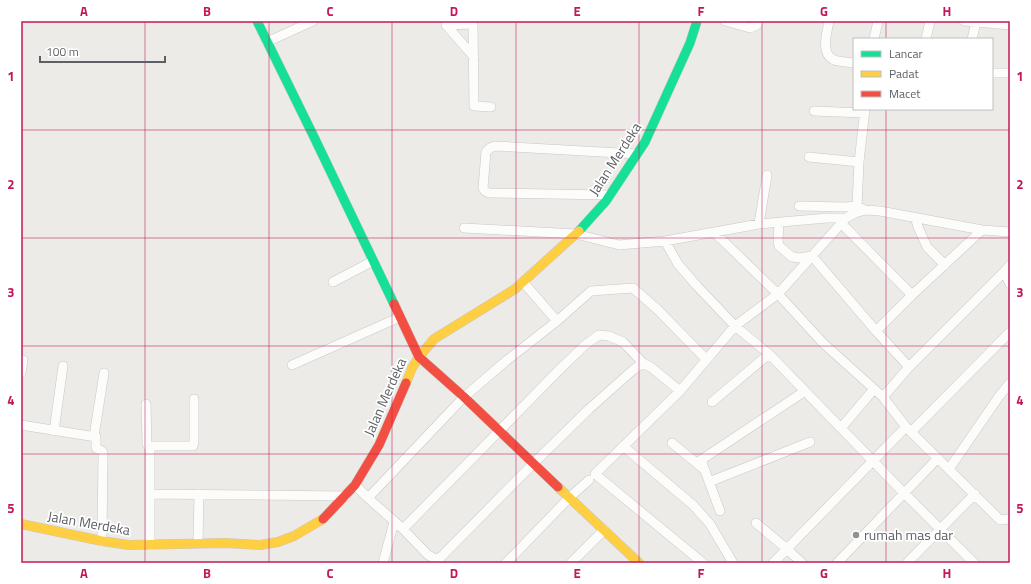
<svg xmlns="http://www.w3.org/2000/svg" width="1031" height="584" font-family="'Titillium Web',sans-serif">
  <style>
    .lines { fill: none; stroke-linecap: round; stroke-linejoin: round }
    .street-casing { stroke: #c8c8c8; stroke-width: 10 }
    .fast-casing { stroke: #c8c8c8; stroke-width: 10 }
    .slow-casing { stroke: #c8c8c8; stroke-width: 10 }
    .jam-casing { stroke: #c8c8c8; stroke-width: 10 }
    .street { stroke: #fcfcfb; stroke-width: 9 }
    .fast { stroke: #16e098; stroke-width: 9 }
    .slow { stroke: #ffcf43; stroke-width: 9 }
    .jam { stroke: #f24e42; stroke-width: 9 }
    .grid { fill: none; stroke: #c2185b; stroke-width: 1; stroke-opacity: 0.55 }
    .poi-dot { fill: #8f9192; stroke: #fff; stroke-width: 1.5 }
    .labels { text-anchor: middle; stroke-width: 3.5; stroke-linejoin: round; paint-order: stroke }
    .street-label { font-size: 14px; fill: #5d6165; stroke: #fff }
    .poi-label { font-size: 14px; fill: #5d6165; stroke: #fff; text-anchor: start }
    .neatline { fill: none; stroke: #c2185b; stroke-width: 1.5 }
    .grid-label { font-size: 13px; text-anchor: middle; font-weight: bold; fill: #c2185b }
  </style>
  <rect width="100%" height="100%" fill="#edebe7"/>
  <g class="lines">
    <defs>
      <path id="street" d="M446 21V25L473 24 474 106 491 107
        M725 21 750 28 757 25 759 21
        M829 21C827 33 820 54 834 60 840 62 848 62 854 63
        M964 21 976 22 972 39
        M976 22 1010 25
        M446 25 474 57
        M874 39 878 21
        M926 39 930 21
        M267 42 313 21
        M992 73H1010
        M814 111 865 113
        M809 157 859 162
        M609 195 489 193 485 191 483 188 486 152 490 148 495 146 637 154
        M799 206 845 207 857 206
        M865 210 857 206 859 162 865 109
        M915 217 918 227 927 247 945 265
        M779 223 778 241 779 246 792 257 800 258 812 256 876 331 909 367
        M841 223 912 295
        M759 224 767 175
        M464 228 576 234 619 245 665 241 759 224 827 218H846L855 213 865 210 880 211 982 230 1010 232
        M715 233 778 294 823 343 883 397 906 427 1000 520 1010 519
        M665 241 678 264 697 286 735 326 769 354 904 493 974 563
        M1004 272 1010 284
        M333 282 373 261
        M523 282 557 321
        M876 331 912 295 982 230
        M292 365 400 317
        M21 373 23 360
        M883 397 909 367 1004 272 1010 265
        M712 402 769 354
        M146 404 147 444 148 446 150 448
        M21 425 96 437V448L102 451 103 453 102 541
        M841 428 874 389
        M54 431 63 366
        M911 432 1010 332
        M94 436 104 373
        M672 443 705 470
        M623 446 693 505 710 524 733 563
        M949 469 1000 395 1010 383
        M709 482 810 442
        M355 485 368 498 403 529 428 555 438 560 441 563
        M150 494 346 496
        M368 498 464 397 506 361 557 321 591 291 633 288 657 309 706 359
        M720 511 701 460 805 391
        M756 523 787 549 802 563
        M403 529 560 369 585 345 599 335 609 336 623 342 643 363
        M198 543 199 494
        M150 545V448L153 446H193L194 442V399
        M438 560 534 463 589 409 633 370 643 363 652 368 680 391
        M383 563 394 522
        M506 563 570 497 589 480
        M571 563 604 530
        M703 563 595 474 680 391 735 326 778 294 846 218
        M773 563 906 427
        M837 563 938 458
        M907 563 975 494"/>
      <path id="fast" d="M257 21 314 137 394 304
        M579 231 606 201 645 142 690 43 697 21"/>
      <path id="slow" d="M406 383 412 368 419 357 434 339 515 289 579 231
        M558 487 639 563
        M21 524 102 541 129 545 225 543 260 545 278 542 294 536 323 519"/>
      <path id="jam" d="M394 304 419 357 464 397 558 487
        M323 519 355 485 379 445 406 383"/>
    </defs>
    <use href="#street" class="street-casing"/>
    <use href="#fast" class="fast-casing"/>
    <use href="#slow" class="slow-casing"/>
    <use href="#jam" class="jam-casing"/>
    <use href="#street" class="street"/>
    <use href="#fast" class="fast"/>
    <use href="#slow" class="slow"/>
    <use href="#jam" class="jam"/>
  </g>
  <path class="grid" d="M145 21V563M269 21V563M392 21V563M516 21V563M639 21V563M762 21V563M886 21V39M886 109V563M21 130H1010M21 238H1010M21 346H1010M21 454H1010"/>
  <circle class="poi-dot" cx="856" cy="535" r="4"/>
  <g class="labels">
    <g class="street-label">
      <text transform="translate(615 159) rotate(-57)" y="5">Jalan Merdeka</text>
      <text transform="translate(385 397) rotate(-66)" y="5">Jalan Merdeka</text>
      <text transform="translate(89 523) rotate(10)" y="5">Jalan Merdeka</text>
    </g>
    <g class="poi-label">
      <text x="864" y="540">rumah mas dar</text>
    </g>
  </g>
  <rect width="1031" height="584" fill="none" stroke="#ffffff" stroke-width="44"/>
  <rect x="853" y="38" width="140" height="72" fill="#ffffff" stroke="#bec0c1"/>
  <rect x="861" y="51" width="20" height="6" fill="#16e098" stroke="#bec0c1"/>
  <text x="889" y="58" font-size="12" fill="#5d6165">Lancar</text>
  <rect x="861" y="71" width="20" height="6" fill="#ffcf43" stroke="#bec0c1"/>
  <text x="889" y="78" font-size="12" fill="#5d6165">Padat</text>
  <rect x="861" y="91" width="20" height="6" fill="#f24e42" stroke="#bec0c1"/>
  <text x="889" y="98" font-size="12" fill="#5d6165">Macet</text>
  <path d="M40 56v6h125v-6" fill="none" stroke="#5d6165" stroke-width="2"/>
  <text x="46" y="56" font-size="12" fill="#5d6165" stroke="#ffffff" stroke-width="3" paint-order="stroke">100 m</text>
  <rect x="22" y="22" width="987" height="540" class="neatline"/>
  <g class="grid-label">
    <text x="84" y="16">A</text>
    <text x="207" y="16">B</text>
    <text x="330" y="16">C</text>
    <text x="454" y="16">D</text>
    <text x="577" y="16">E</text>
    <text x="701" y="16">F</text>
    <text x="824" y="16">G</text>
    <text x="947" y="16">H</text>
    <text x="11" y="81">1</text>
    <text x="1020" y="81">1</text>
    <text x="11" y="189">2</text>
    <text x="1020" y="189">2</text>
    <text x="11" y="297">3</text>
    <text x="1020" y="297">3</text>
    <text x="11" y="405">4</text>
    <text x="1020" y="405">4</text>
    <text x="11" y="513">5</text>
    <text x="1020" y="513">5</text>
    <text x="84" y="578">A</text>
    <text x="207" y="578">B</text>
    <text x="330" y="578">C</text>
    <text x="454" y="578">D</text>
    <text x="577" y="578">E</text>
    <text x="701" y="578">F</text>
    <text x="824" y="578">G</text>
    <text x="947" y="578">H</text>
  </g>
</svg>
